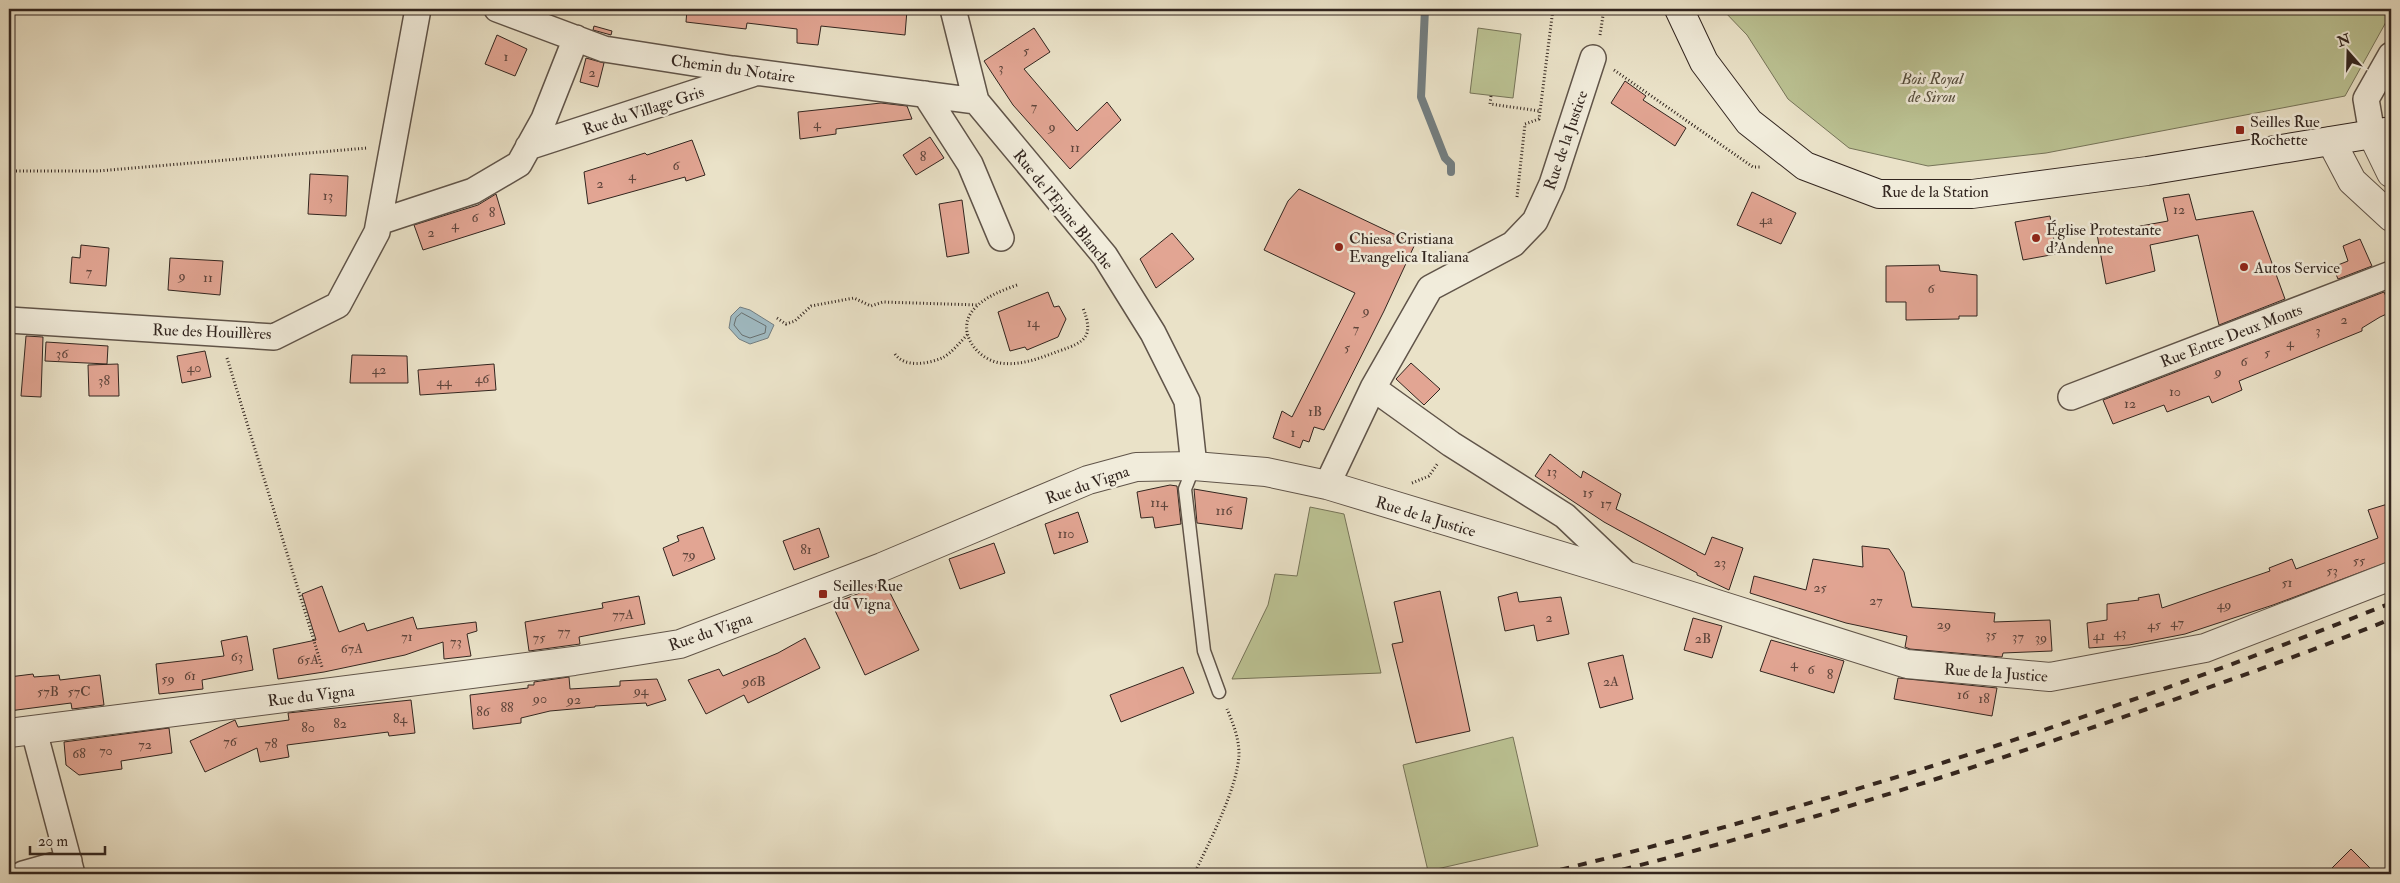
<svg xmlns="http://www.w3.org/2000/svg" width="2400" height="883" font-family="'IM FELL Double Pica',serif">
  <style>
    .green { fill: #bbc293; stroke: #767459 }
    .water { fill: #9fbac2; stroke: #737e81 }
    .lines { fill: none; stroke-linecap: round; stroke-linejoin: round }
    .shore { stroke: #687070; stroke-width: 1 }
    .stream { stroke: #737e81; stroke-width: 8 }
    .building { fill: #e2a593; stroke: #32251f }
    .service-casing { stroke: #605449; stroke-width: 15 }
    .minor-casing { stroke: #605449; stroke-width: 28 }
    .tertiary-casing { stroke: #605449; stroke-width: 30 }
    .secondary-casing { stroke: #32251f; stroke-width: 30 }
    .path { stroke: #32251f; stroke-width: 3; stroke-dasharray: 1 2.5; stroke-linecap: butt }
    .service { stroke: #f1ecdb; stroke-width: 12 }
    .minor { stroke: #f1ecdb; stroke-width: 25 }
    .tertiary { stroke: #f1ecdb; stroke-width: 28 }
    .secondary { stroke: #f1ecdb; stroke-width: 28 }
    .rail { stroke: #32251f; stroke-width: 4; stroke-dasharray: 9 9; stroke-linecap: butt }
    .poi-dot { fill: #8f2418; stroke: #f1ecdb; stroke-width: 2 }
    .labels { text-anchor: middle; stroke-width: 5; stroke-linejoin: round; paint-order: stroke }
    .number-label { font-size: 14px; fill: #5e453c }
    .street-label { font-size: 16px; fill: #32251f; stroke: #f1ecdb }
    .park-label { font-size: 16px; font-style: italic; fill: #544c3c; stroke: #f1ecdb }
    .poi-label { font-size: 16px; fill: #32251f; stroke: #f1ecdb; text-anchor: start }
  </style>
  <rect width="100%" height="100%" fill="#eae2c8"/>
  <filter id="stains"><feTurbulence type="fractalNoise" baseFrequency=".004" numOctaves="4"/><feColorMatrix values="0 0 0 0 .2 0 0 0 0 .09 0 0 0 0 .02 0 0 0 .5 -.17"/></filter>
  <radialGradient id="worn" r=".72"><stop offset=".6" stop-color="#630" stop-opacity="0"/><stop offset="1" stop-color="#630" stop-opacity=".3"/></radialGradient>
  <path class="green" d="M1722 9H2391V13L2345 96 2046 153 1928 166 1849 148 1788 99 1747 35Z
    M1478 28 1521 34 1513 98 1470 93Z
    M1310 507 1344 514 1381 673 1232 679 1268 605 1275 574 1297 576Z
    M1513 737 1538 846 1428 871 1403 765Z"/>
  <path class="water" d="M740 307 750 310 774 325 768 338 750 344 739 339 729 328 731 316Z"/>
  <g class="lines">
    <path class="shore" d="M742 313 766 326 765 333 750 338 742 335 734 325 736 318Z"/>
    <path class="stream" d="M1425 9 1421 97 1445 158 1451 164V172"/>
  </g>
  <path class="building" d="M687 9H894L907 10 905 35 821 26 818 45 797 43V29L747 23 746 29 686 22Z
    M594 26 612 31 611 35 593 30Z
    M1034 28 1050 52 1024 69 1077 131 1107 102 1121 120 1070 169 1013 105 984 61Z
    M497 35 527 49 515 76 485 64Z
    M586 58 604 63 598 87 580 82Z
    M1625 81 1646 96 1643 100 1686 128 1675 146 1611 103Z
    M881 103 907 106 912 119 836 129V134L800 139 798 112Z
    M930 137 944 158 916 175 903 155Z
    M692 140 705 175 686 181 685 177 588 204 584 172 645 153 647 155Z
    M310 174 348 176 346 216 308 214Z
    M1299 189 1415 244 1384 311 1324 430 1314 427 1309 442 1303 440 1300 448 1273 438 1282 411 1292 417 1355 293 1264 250 1288 201Z
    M1752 192 1796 213 1781 244 1737 225Z
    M496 194 505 224 423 250 414 225 478 205Z
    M2189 194 2196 220 2253 211 2285 299 2219 325 2198 235 2150 245 2155 271 2106 284 2097 234 2168 221 2163 198Z
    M962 200 969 253 947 257 939 204Z
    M2050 216 2056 254 2023 260 2015 222Z
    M1172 233 1194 259 1156 288 1140 259Z
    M2360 239 2372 266 2338 279 2333 267 2348 261 2343 246Z
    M81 245 109 248 106 286 70 283 72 257 80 258Z
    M170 258 223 261 220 295 168 290Z
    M1939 265 1940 271 1977 275V316H1959V319L1906 320V302H1886V266Z
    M1048 292 1054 307 1059 306 1066 319 1058 337 1027 350 1025 347 1010 351 998 312Z
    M2384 292 2391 307V312L2380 317 2362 328V331L2239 381 2242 390 2212 403 2209 396 2167 412 2164 405 2113 424 2103 400Z
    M26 336 43 337 41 397 21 396Z
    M46 342 108 346 107 364 45 361Z
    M205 351 211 377 182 383 177 356Z
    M352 355 407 356 408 383H350Z
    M1411 363 1440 389 1424 405 1396 379Z
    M118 364 119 396H89L88 365Z
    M494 364 496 390 420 395 418 370Z
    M1550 454 1581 478 1583 471 1621 494 1616 509 1705 555 1712 537 1743 548 1729 590 1697 575V573L1604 522 1535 476Z
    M1170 485 1177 486 1181 524 1155 528 1153 517 1141 518 1137 492Z
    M1194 489 1247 498 1242 529 1197 523Z
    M2391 503V561L2273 605 2185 634 2129 645 2089 648 2087 623 2107 620V604L2139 600 2138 598 2159 594 2162 608 2270 571 2269 568 2292 559 2296 569 2378 538 2368 510Z
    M1078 512 1088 542 1054 554 1045 524Z
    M703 527 715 559 673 576 663 548 679 541 677 536Z
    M819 528 829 557 794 570 783 541Z
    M994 543 1005 573 960 589 949 559Z
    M1862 546 1889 549 1904 572 1912 607 1995 613 1994 622 2050 620 2052 651 2003 653 2002 657 1910 649 1905 647 1907 636 1846 623 1750 593 1754 576 1806 590 1813 559 1863 567Z
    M885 583 919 650 865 675 832 604Z
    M322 586 339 632 364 623 367 631 413 617 417 629 476 622 477 631 467 634 471 656 444 659 443 642 405 655 324 672 278 679 273 649 316 640 302 594Z
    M1440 591 1470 731 1416 743 1392 644 1403 642 1394 602Z
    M1517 592 1519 602 1561 597 1569 634 1537 641 1534 625 1505 631 1498 597Z
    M639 596 645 624 579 637 580 644 529 651 525 622 603 608 602 603Z
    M1693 618 1722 626 1712 658 1684 650Z
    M247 636 253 670 202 680 203 689 159 694 156 664 224 656 221 641Z
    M805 638 820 668 748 703 744 695 706 714 688 680 719 669 723 676 778 653Z
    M1771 640 1844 661 1834 693 1760 671Z
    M1623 655 1633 699 1600 708 1588 663Z
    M1183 667 1194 693 1121 722 1110 695Z
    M33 674 34 677 59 675 60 680 100 675 104 705 72 709 71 703 9 711V677Z
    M569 677 570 689 620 686V681L657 679 666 700 647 706 646 703 595 706V707L550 711 521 718V723L473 729 470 695 528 688V685H534V682Z
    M1898 678 1997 688 1992 716 1894 699Z
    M411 700 415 733 389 736 388 732 287 745 289 757 260 762 257 748 205 772 190 741 235 720 238 727 289 720 288 713Z
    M169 728 172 753 121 761 122 769 79 775 66 765 64 742Z
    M2351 849 2376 874H2326Z"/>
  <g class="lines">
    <defs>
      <path id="service" d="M1194 466 1185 489 1204 651 1219 692"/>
      <path id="minor" d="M497 9 604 49 732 69 976 101
        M953 9 976 101 1105 256 1153 333 1187 401 1194 466
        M925 94 970 164 1001 238
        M2372 134 2366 99 2391 55
        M528 147 752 74
        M379 222 473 191 519 164 544 119 576 38
        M9 320 274 337 338 305 377 232 418 9
        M1373 388 1451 444 1565 516 1628 576
        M2071 397 2391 274
        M1327 485 1373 388 1430 288 1513 244 1535 221 1552 184 1593 58
        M34 731 72 874
        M23 874 69 861"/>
      <path id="tertiary" d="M2372 134 2391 173
        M2331 141 2352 181 2391 217
        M9 733 574 661 680 644 882 567 1088 480 1136 467 1194 466 1266 472 1327 485 1628 576 1907 664 2050 677 2205 648 2391 576"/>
      <path id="secondary" d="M1679 9 1704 62 1749 122 1805 166 1879 194H1972L2147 171 2391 131"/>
    </defs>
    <use href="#service" class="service-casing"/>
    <use href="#minor" class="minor-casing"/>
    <use href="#tertiary" class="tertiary-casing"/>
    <use href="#secondary" class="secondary-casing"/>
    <path class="path" d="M1600 35 1604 9
      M1614 70 1753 167H1762
      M1491 96 1490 104 1540 111
      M9 171H98L367 148
      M1517 197 1525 124 1539 119 1553 9
      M1017 285C1001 291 986 296 974 309 955 330 976 359 1000 363 1021 366 1040 358 1059 351 1086 342 1094 336 1083 308
      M777 318 786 324 795 321 811 306 854 298 871 306 883 302 978 305
      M895 354C905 368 927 364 942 358 951 354 961 341 968 334
      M227 358 322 667
      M1412 483 1429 476 1438 463
      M1194 874C1209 843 1238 787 1239 754 1239 738 1233 723 1227 709"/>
    <use href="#service" class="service"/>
    <use href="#minor" class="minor"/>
    <use href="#tertiary" class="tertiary"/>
    <use href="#secondary" class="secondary"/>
    <path class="rail" d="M1543 874C1831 804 2116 713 2391 603
      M1605 874C1766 834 1925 784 2082 731 2186 696 2290 660 2391 619"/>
  </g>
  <g class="poi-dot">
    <rect x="2235" y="125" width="10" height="10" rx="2.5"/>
    <circle cx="2036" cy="238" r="5"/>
    <circle cx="1339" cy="247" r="5"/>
    <circle cx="2244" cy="267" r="5"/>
    <rect x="818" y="589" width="10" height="10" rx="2.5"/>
  </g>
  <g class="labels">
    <g class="number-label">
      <text x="1026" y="55">5</text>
      <text x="506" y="61">1</text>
      <text x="1001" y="72">3</text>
      <text x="592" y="77">2</text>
      <text x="1034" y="111">7</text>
      <text x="817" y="128">4</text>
      <text x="1052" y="131">9</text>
      <text x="1075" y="152">11</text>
      <text x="923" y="161">8</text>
      <text x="676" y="170">6</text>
      <text x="632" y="180">4</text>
      <text x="600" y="188">2</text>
      <text x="328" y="200">13</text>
      <text x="2179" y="214">12</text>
      <text x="492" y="217">8</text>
      <text x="475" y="222">6</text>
      <text x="1766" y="224">4a</text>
      <text x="455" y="229">4</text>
      <text x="431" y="237">2</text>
      <text x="89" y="276">7</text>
      <text x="182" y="280">9</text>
      <text x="208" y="282">11</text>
      <text x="1931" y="293">6</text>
      <text x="1366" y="315">9</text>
      <text x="2344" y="324">2</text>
      <text x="1033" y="327">14</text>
      <text x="1356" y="333">7</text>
      <text x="2318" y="335">3</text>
      <text x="2290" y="347">4</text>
      <text x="1347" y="352">5</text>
      <text x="2267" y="357">5</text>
      <text x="62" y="358">36</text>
      <text x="2244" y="366">6</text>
      <text x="194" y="372">40</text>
      <text x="379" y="374">42</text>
      <text x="2218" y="376">9</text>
      <text x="482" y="383">46</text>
      <text x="104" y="385">38</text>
      <text x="444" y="386">44</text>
      <text x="2175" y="396">10</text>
      <text x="2130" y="408">12</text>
      <text x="1315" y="416">1B</text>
      <text x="1293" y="437">1</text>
      <text x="1552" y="476">13</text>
      <text x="1588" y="497">15</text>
      <text x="1159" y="507">114</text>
      <text x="1606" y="508">17</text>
      <text x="1224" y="515">116</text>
      <text x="1066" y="538">110</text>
      <text x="806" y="554">81</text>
      <text x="689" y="559">79</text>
      <text x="2359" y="565">55</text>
      <text x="1720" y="567">23</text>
      <text x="2332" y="575">53</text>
      <text x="2287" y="587">51</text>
      <text x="1820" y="592">25</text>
      <text x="1876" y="605">27</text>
      <text x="2224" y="609">49</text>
      <text x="623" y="619">77A</text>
      <text x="1549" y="622">2</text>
      <text x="2177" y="627">47</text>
      <text x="1944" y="629">29</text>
      <text x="2154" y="629">45</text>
      <text x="564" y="636">77</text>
      <text x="2120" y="637">43</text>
      <text x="1991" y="639">35</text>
      <text x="2099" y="640">41</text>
      <text x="407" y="641">71</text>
      <text x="2018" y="641">37</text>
      <text x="539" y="642">75</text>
      <text x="2041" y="642">39</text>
      <text x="1703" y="643">2B</text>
      <text x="456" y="646">73</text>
      <text x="352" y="653">67A</text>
      <text x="237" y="661">63</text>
      <text x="308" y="664">65A</text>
      <text x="1794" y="668">4</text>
      <text x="1811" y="674">6</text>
      <text x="1830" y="679">8</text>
      <text x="190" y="680">61</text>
      <text x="168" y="683">59</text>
      <text x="754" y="686">96B</text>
      <text x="1611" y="686">2A</text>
      <text x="641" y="695">94</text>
      <text x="48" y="696">57B</text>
      <text x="79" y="696">57C</text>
      <text x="1963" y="699">16</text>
      <text x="540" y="703">90</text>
      <text x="1984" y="703">18</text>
      <text x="574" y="704">92</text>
      <text x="507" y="712">88</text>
      <text x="483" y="716">86</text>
      <text x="400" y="723">84</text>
      <text x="340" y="728">82</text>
      <text x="308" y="732">80</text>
      <text x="230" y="746">76</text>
      <text x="271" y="748">78</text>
      <text x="145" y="749">72</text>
      <text x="106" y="755">70</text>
      <text x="79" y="758">68</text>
    </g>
    <g class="street-label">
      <text transform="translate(733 68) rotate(8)" y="6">Chemin du Notaire</text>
      <text transform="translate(643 110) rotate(-18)" y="6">Rue du Village Gris</text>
      <text transform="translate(1565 140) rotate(-71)" y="6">Rue de la Justice</text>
      <text x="1935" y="197">Rue de la Station</text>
      <text transform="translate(1064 209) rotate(51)" y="6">Rue de l'Epine Blanche</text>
      <text transform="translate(212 331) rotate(2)" y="6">Rue des Houillères</text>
      <text transform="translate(2231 335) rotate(-21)" y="6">Rue Entre Deux Monts</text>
      <text transform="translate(1087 484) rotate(-19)" y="6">Rue du Vigna</text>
      <text transform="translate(1426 516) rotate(17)" y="6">Rue de la Justice</text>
      <text transform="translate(710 631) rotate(-19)" y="6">Rue du Vigna</text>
      <text transform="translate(1996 672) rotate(4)" y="6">Rue de la Justice</text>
      <text transform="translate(311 695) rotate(-7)" y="6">Rue du Vigna</text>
    </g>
    <g class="park-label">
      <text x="1932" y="84">Bois Royal<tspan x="1932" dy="18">de Sirou</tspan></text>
    </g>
    <g class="poi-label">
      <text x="2250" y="127">Seilles Rue<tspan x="2250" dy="18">Rochette</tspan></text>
      <text x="2046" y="235">Église Protestante<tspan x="2046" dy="18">d’Andenne</tspan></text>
      <text x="1349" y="244">Chiesa Cristiana<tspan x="1349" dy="18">Evangelica Italiana</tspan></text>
      <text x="2254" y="273">Autos Service</text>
      <text x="833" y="591">Seilles Rue<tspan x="833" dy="18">du Vigna</tspan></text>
    </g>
  </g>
  <rect width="2400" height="883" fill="none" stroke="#eae2c8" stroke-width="30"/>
  <rect x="10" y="10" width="2380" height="863" fill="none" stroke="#32251f" stroke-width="2.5"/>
  <rect x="15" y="15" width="2370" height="853" fill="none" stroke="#32251f"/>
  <g transform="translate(2348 52) rotate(340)" stroke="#f1ecdb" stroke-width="4" paint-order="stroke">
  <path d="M0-4L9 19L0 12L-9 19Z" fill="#32251f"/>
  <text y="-8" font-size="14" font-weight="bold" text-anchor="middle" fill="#32251f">N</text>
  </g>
  <path d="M30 846v8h75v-8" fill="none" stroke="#32251f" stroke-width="2.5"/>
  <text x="38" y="846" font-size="15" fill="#32251f" stroke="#f1ecdb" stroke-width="4" paint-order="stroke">20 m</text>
  <rect width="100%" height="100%" filter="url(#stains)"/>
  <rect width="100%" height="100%" fill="url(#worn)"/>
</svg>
